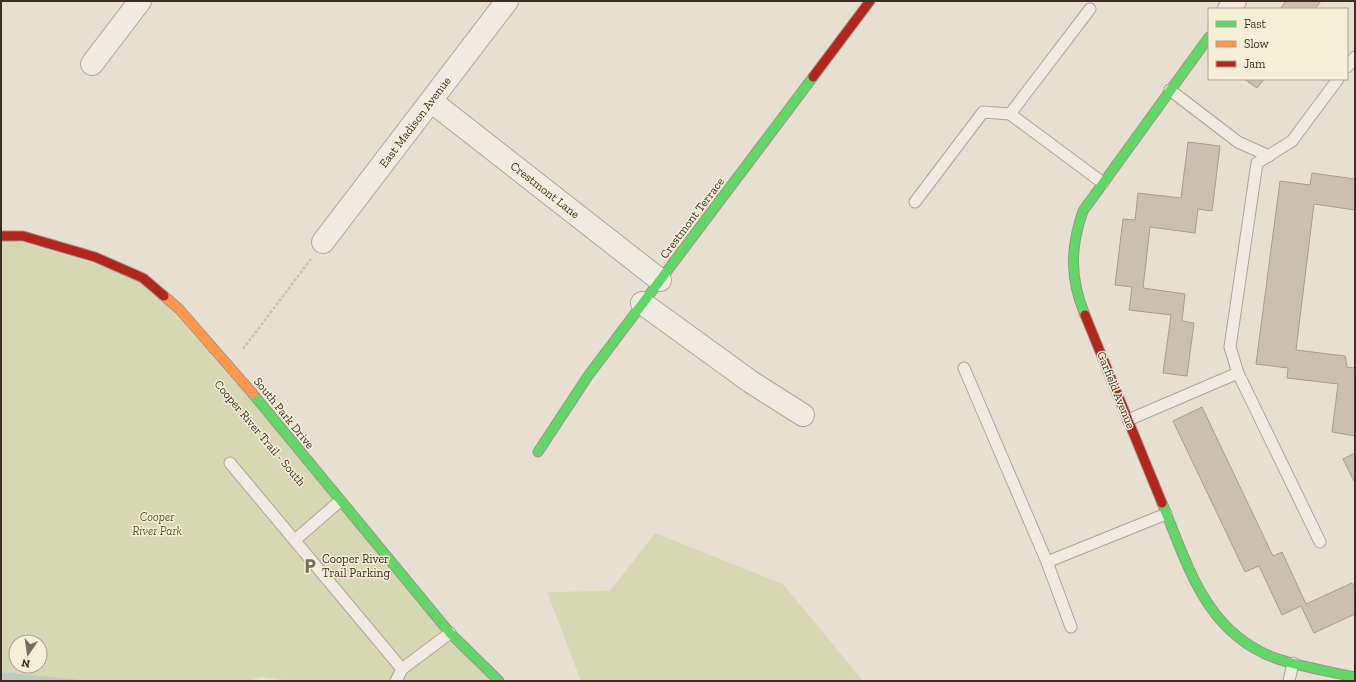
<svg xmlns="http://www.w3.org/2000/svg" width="1356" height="682" font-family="'Zilla Slab',serif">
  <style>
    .green { fill: #d6d7b3; fill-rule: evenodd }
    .water { fill: #bcccc2 }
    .building { fill: #cbbfb2; stroke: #a89c90 }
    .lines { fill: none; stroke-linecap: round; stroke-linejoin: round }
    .lane-casing { stroke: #ada599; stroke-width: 13 }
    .street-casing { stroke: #ada599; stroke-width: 24 }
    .fast-casing { stroke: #9c958a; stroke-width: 11 }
    .slow-casing { stroke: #9c958a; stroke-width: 11 }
    .jam-casing { stroke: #9c958a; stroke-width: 11 }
    .path { stroke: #c8c2b9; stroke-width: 2.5; stroke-dasharray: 3 2; stroke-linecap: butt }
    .lane { stroke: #efebe3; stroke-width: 11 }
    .street { stroke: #efebe3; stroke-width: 22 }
    .fast { stroke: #63d668; stroke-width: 9 }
    .slow { stroke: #ff974d; stroke-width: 9 }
    .jam { stroke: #b3261e; stroke-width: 9 }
    .labels { text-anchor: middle; stroke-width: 3; stroke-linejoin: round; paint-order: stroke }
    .street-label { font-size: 12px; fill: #3d2e20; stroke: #f7eed8 }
    .park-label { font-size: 12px; font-style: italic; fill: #4d5a26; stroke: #f7eed8 }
    .poi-label { font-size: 12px; fill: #3d2e20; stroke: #f7eed8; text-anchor: start }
  </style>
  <rect width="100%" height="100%" fill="#e7e0d1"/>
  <path class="green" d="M1 236 143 278 499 681H288L262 677 248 681H93L1 672ZM16 642H40V666H16Z
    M655 533 783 584 863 681H581L547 592 610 591Z"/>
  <path class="water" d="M1 672 93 681H1Z"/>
  <path class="building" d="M1286 1H1321L1315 9H1280Z
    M1244 79H1264L1257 88Z
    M1188 142 1220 146 1212 211 1198 209 1195 233 1150 227 1143 288 1185 294 1182 321 1194 323 1187 376 1163 373 1171 315 1129 310 1132 287 1115 285 1123 219 1135 220 1138 193 1181 198Z
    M1312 173 1355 179V210L1314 204 1296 350 1345 356 1347 367 1355 368V436L1332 432 1338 384 1287 378 1288 368 1256 364 1280 181 1310 185Z
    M1202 407 1273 556 1282 552 1306 604 1352 583 1355 589V614L1314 633 1301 606 1282 615 1259 566 1245 572 1173 421Z
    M1355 453V483L1343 459Z"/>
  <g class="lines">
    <defs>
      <path id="lane" d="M1090 9 1010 114 1103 183
        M1347 67 1355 57
        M1170 90 1238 142 1269 156
        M915 202 983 112 1010 114
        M964 368 1047 562 1166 514
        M1238 373 1230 347 1257 163 1292 141 1338 79
        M1128 420 1238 373 1320 542
        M230 463 402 669 450 633
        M295 540 340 501
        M1047 562 1071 627
        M396 681 402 669
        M1289 681 1293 663"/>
      <path id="street" d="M1229 9 1235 1
        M92 64 140 1
        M431 101 660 280
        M323 242 507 1
        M642 303 751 382 803 415"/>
      <path id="fast" d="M1085 315C1070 279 1070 248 1083 211L1209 37
        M253 394 450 633 499 681
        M538 452 588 376 813 77
        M1162 503C1188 565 1205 632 1275 658 1301 667 1328 671 1355 677"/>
      <path id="slow" d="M164 296 179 309 253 394"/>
      <path id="jam" d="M813 77 870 1
        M1 236H23L95 257 143 278 164 296
        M1085 315 1162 503"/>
    </defs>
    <use href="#lane" class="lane-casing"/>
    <use href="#street" class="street-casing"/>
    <use href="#fast" class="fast-casing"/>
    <use href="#slow" class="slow-casing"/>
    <use href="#jam" class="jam-casing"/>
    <path class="path" d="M243 349 311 259"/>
    <use href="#lane" class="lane"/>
    <use href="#street" class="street"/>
    <use href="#fast" class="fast"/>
    <use href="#slow" class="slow"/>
    <use href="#jam" class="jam"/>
  </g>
  <defs>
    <symbol id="parking-bare" viewBox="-9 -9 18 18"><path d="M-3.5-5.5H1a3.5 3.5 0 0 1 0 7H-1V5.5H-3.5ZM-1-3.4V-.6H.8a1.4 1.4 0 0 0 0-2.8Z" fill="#786c5e" stroke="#f7eed8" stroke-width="2.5" paint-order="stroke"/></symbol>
  </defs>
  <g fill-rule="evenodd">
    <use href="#parking-bare" x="299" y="555" width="22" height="22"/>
  </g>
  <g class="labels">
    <g class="street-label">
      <text transform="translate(415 122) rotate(-53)" y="4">East Madison Avenue</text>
      <text transform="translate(545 190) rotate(38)" y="4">Crestmont Lane</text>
      <text transform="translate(692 218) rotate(-53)" y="4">Crestmont Terrace</text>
      <text transform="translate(1116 390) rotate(68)" y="4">Garfield Avenue</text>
      <text transform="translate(284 413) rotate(51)" y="4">South Park Drive</text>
      <text transform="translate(260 433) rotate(50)" y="4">Cooper River Trail - South</text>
    </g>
    <g class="park-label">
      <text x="157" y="521">Cooper<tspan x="157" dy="14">River Park</tspan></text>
    </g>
    <g class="poi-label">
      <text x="322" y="563">Cooper River<tspan x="322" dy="14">Trail Parking</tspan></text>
    </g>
  </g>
  <rect width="1356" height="682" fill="none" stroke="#3d2e20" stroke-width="4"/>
  <rect x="1208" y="8" width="140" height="72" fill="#f7eed8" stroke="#ada18e"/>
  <rect x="1216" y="21" width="20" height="6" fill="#63d668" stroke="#ada18e"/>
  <text x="1244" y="28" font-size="12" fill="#3d2e20">Fast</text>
  <rect x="1216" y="41" width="20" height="6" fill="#ff974d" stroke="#ada18e"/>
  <text x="1244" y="48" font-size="12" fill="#3d2e20">Slow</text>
  <rect x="1216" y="61" width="20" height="6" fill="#b3261e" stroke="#ada18e"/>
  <text x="1244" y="68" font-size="12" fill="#3d2e20">Jam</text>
  <g transform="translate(28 654) rotate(193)"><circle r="19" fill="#f7eed8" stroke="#ada18e"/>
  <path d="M0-3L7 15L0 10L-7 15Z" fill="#786c5e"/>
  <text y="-6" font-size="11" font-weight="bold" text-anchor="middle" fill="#3d2e20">N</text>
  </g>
</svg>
